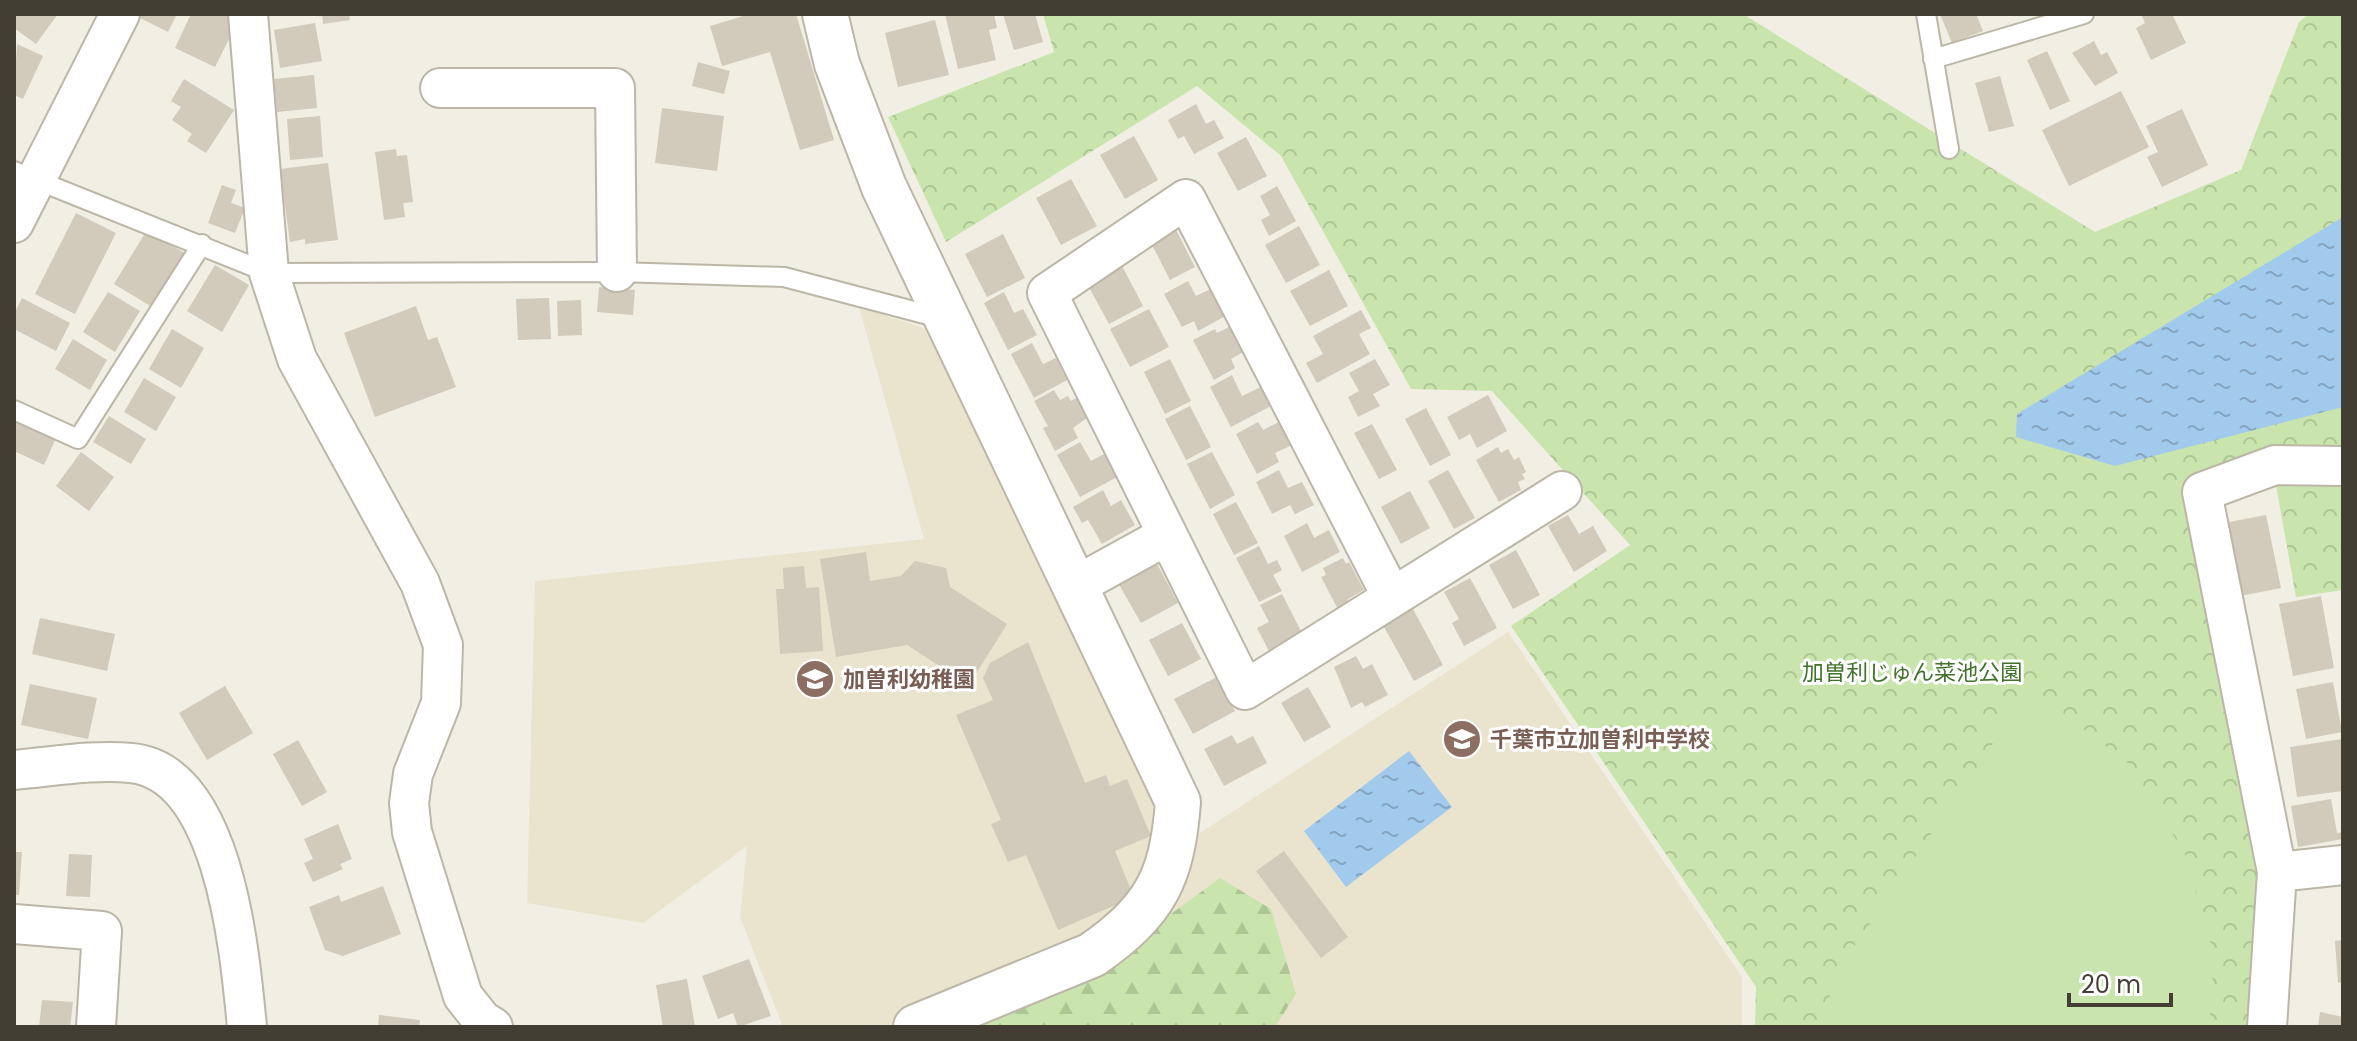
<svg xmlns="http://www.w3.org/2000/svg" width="2357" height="1041" font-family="Poppins,'Noto Sans JP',sans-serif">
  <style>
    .education { fill: #eae4ce }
    .forest { fill: url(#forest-firs) }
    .park { fill: url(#park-crowns) }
    .garden { fill: #c9e5ad }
    .water { fill: url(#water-ripples) }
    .building { fill: #d2caba }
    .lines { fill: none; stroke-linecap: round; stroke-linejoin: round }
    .service-casing { stroke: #bcb6a7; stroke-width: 22 }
    .minor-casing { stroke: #bcb6a7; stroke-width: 42 }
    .tertiary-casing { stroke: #bcb6a7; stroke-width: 48 }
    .service { stroke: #fff; stroke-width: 18 }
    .minor { stroke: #fff; stroke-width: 38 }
    .tertiary { stroke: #fff; stroke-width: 44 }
    .labels { text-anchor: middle; stroke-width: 6; stroke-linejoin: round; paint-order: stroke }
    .park-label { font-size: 22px; fill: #41722a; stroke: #fff }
    .education-label { font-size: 22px; font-weight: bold; fill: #785e54; stroke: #fff; text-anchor: start }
  </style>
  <defs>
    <pattern id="forest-firs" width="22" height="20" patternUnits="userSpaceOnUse" patternTransform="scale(2)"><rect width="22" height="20" fill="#c9e5ad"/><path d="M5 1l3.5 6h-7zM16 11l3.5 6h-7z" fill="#aec695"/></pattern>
    <pattern id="park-crowns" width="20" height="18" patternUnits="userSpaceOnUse" patternTransform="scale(2)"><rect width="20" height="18" fill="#c9e5ad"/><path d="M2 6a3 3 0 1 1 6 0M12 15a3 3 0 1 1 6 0" fill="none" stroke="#aec695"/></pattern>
    <pattern id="water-ripples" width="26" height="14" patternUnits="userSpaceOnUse" patternTransform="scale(2)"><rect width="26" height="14" fill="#a1caed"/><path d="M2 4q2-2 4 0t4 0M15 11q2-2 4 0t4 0" fill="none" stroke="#85a5c1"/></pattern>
  </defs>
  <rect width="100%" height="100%" fill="#f1eee4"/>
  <path class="education" d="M859 307 929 330 1145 776 1153 804 1150 858 1134 903 1004 982 886 1027H783L740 917 747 846 643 923 527 903 535 581 924 539Z
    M1508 632 1742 977V1027H1115L1155 983 1180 846Z"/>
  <path class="forest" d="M1220 878 1271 909 1296 994 1275 1027H956L1145 933Z"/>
  <path class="park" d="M1043 14H1743L2095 232 2241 170 2299 22 2309 14H2343V448L2185 486 2257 861 2256 1000 2249 1027H1755L1756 987 1511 626 1630 545 1492 391 1411 389 1281 156 1197 86 946 242 888 117 1054 52Z
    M2343 479V590L2296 597 2275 480Z"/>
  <path class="garden" d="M2031 688 2130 765 2185 854 2214 955 2209 1027H1842L1838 1024 1827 986Z"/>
  <path class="water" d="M2343 217V407L2115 466 2016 437 2017 414Z
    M1409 751 1452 807 1346 887 1304 831Z"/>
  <path class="building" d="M14 14H58L36 44 14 28Z
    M141 14H177L168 32 140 18Z
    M191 14H224L238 21 215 67 175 48Z
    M322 14H349L350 20 323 24Z
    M750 14H796L834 140 800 150 770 52 722 66 710 26Z
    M945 14H994L997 28 989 30 996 60 958 69Z
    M1003 14H1035L1043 42 1014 50Z
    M1940 14H1976L1983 31 1952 43Z
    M2141 14H2172L2186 43 2151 60 2136 28 2145 23Z
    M935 20 949 75 898 87 885 33Z
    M315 23 322 61 280 68 274 30Z
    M2094 41 2101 55 2107 52 2118 73 2095 86 2072 53Z
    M17 44 43 56 23 99 14 95Z
    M2047 51 2070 101 2050 110 2027 60Z
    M698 62 730 71 724 94 692 86Z
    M314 75 317 108 277 112 274 79Z
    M2000 76 2014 126 1989 132 1975 83Z
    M184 79 234 110 206 153 187 141 192 134 172 120 181 107 171 101Z
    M2121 91 2149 147 2069 186 2042 130Z
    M1196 104 1206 124 1214 120 1224 138 1194 154 1184 136 1178 139 1168 120Z
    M662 108 724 116 717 171 655 163Z
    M2182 109 2208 165 2162 187 2147 157 2158 152 2146 126Z
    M320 116 323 157 290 160 287 119Z
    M1134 136 1158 180 1125 199 1100 155Z
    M1246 137 1267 176 1238 191 1217 153Z
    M396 149 397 156 407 155 413 202 403 203 405 217 384 220 375 152Z
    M328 163 338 240 305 244V239L290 242 280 169Z
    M1071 179 1097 226 1061 245 1036 198Z
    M222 185 236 190 231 203 245 208 235 233 208 223Z
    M1277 186 1296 221 1269 236 1261 220 1270 215 1260 196Z
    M76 213 116 233 75 314 35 294Z
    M1174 226 1195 267 1170 280 1149 239Z
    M1299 226 1320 265 1286 283 1265 245Z
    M147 230 186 254 152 307 114 284Z
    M1003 234 1025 278 987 297 965 254Z
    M1120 262 1143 306 1109 324 1085 280Z
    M215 265 249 285 222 332 187 311Z
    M1329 270 1348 306 1310 326 1290 291Z
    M1188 281 1196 296 1215 287 1229 314 1198 331 1194 321 1182 327 1164 294Z
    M599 287 635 290 633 315 597 312Z
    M108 292 140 311 115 352 83 332Z
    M1004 292 1014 313 1023 309 1037 335 1008 350 984 303Z
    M22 298 70 323 56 351 14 329V314Z
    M549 298 551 339 518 340 516 299Z
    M581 300 582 335 558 336 557 301Z
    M416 306 428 340 437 337 456 387 375 417 344 333Z
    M1149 309 1169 347 1130 367 1110 329Z
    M1361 310 1371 328 1359 334 1370 354 1317 383 1306 363 1323 354 1313 336Z
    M1231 326 1245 351 1231 359 1235 368 1214 380 1193 340 1215 329 1217 333Z
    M172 329 204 348 181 388 149 369Z
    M73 339 107 360 90 390 55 369Z
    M1032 343 1043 364 1056 358 1067 380 1034 398 1011 354Z
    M1170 359 1191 401 1165 414 1144 372Z
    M1375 359 1390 385 1373 394 1380 406 1358 417 1348 397 1359 391 1349 373Z
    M1232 375 1242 396 1265 385 1275 404 1231 427 1210 387Z
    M144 378 176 397 156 431 124 412Z
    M1054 390 1060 400 1068 396 1071 401 1084 394 1094 413 1073 428 1078 438 1055 451 1043 428 1048 426 1034 401Z
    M1488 395 1507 431 1477 448 1470 434 1459 440 1447 417Z
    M1190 406 1211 447 1186 460 1165 419Z
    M1426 408 1451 455 1430 466 1405 419Z
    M109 416 146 439 131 464 93 442Z
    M14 420 56 438 44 465 14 451Z
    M1281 421 1292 445 1275 453 1279 462 1257 474 1236 434 1258 422 1263 430Z
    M1372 424 1397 470 1379 479 1354 433Z
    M1080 442 1091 461 1108 452 1121 475 1080 497 1057 455Z
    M1498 447 1501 453 1508 449 1514 460 1519 457 1526 472 1522 474 1525 479 1518 482 1521 490 1499 502 1476 460Z
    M81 452 114 477 89 511 56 486Z
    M1212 452 1235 495 1210 509 1187 464Z
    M1279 470 1288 488 1302 482 1314 505 1295 514 1290 505 1272 514 1256 482Z
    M1448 470 1475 518 1454 529 1428 481Z
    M1103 490 1111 506 1121 500 1135 525 1102 544 1088 520 1082 523 1073 507Z
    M1410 491 1430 528 1401 544 1381 507Z
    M1236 502 1258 543 1234 555 1213 514Z
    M1568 515 1579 534 1593 526 1607 551 1574 572 1548 526Z
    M2266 515 2281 588 2240 596 2224 523Z
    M1307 523 1314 538 1329 530 1340 552 1302 572 1284 536Z
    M1259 546 1268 564 1277 560 1282 570 1273 575 1282 591 1259 602 1236 558Z
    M1516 550 1540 595 1513 609 1489 565Z
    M866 552 870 581 901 576 915 561 946 568 950 587 1007 624 969 685 907 645 836 657 820 559Z
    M1343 558 1346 564 1349 562 1364 590 1348 599 1351 605 1339 611 1321 577 1326 575 1323 568Z
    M1155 560 1178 603 1141 623 1117 581Z
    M804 566 806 588 819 587 823 651 780 654 776 589H784L783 568Z
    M1470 578 1497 628 1464 646 1452 623 1459 619 1444 592Z
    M1282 594 1302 633 1269 651 1257 628 1269 622 1260 605Z
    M2321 596 2334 668 2293 676 2279 604Z
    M1413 609 1443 665 1414 681 1383 625Z
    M40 618 115 634 107 671 32 654Z
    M1182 623 1201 659 1168 676 1149 640Z
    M1028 642 1085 783 1106 775 1110 786 1127 779 1151 836 1115 851 1134 897 1058 930 1026 855 1008 862 991 824 1001 820 956 715 993 700 983 678 990 663Z
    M1356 656 1363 669 1372 664 1388 695 1365 707 1362 702 1351 708 1334 667Z
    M1217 677 1235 711 1193 734 1174 699Z
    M2333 682 2342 732 2306 739 2296 689Z
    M30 684 97 698 88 739 21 725Z
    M225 686 253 733 207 760 179 713Z
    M1308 687 1331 727 1304 742 1281 703Z
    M1232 735 1237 744 1253 736 1267 763 1224 786 1204 749Z
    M2342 739 2343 791 2297 797 2290 747Z
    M298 740 327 792 302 806 273 754Z
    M2331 799 2337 833 2343 832V839L2298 847 2291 806Z
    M338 824 352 859 340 864 343 869 313 882 304 863 313 859 304 839Z
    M1284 851 1348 937 1321 958 1256 871Z
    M14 852H22L19 895H14Z
    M69 854 92 855 90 897 66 896Z
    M383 886 401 934 343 956 325 950 309 907 339 895 341 902Z
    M2343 940V982L2338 983 2335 941Z
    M749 959 771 1016 738 1027 733 1013 718 1019 702 976Z
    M687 979 695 1027H663L656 985Z
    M42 1000 73 1002 70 1027H39Z
    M2320 1012 2343 1017V1027H2318Z
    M379 1015 420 1020 419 1027H378Z"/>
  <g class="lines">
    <defs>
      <path id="service" d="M1926 14 1949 149
        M1933 59 2084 14
        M14 171 269 273 617 272 784 277 940 318
        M14 410 78 439 202 244"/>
      <path id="minor" d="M248 14 269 273 297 359 420 583 443 645 441 703 413 774 409 803 412 832 463 996 482 1020 493 1027
        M440 88H615L617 272
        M14 223 120 14
        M1077 585 1166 536
        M1392 597 1186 199 1047 293 1245 690 1562 491
        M14 770C51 767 94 759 131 763 226 772 240 957 247 1027
        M2277 872 2343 865
        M14 924 102 931 96 1027
        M2267 1027 2277 872 2202 492 2275 465 2343 466"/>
      <path id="tertiary" d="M825 14 837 64 884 187 1178 802C1172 878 1156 910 1092 955L916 1027"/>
    </defs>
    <use href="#service" class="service-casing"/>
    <use href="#minor" class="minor-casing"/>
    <use href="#tertiary" class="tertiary-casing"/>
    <use href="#service" class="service"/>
    <use href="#minor" class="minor"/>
    <use href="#tertiary" class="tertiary"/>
  </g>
  <defs>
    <symbol id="school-disc" viewBox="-11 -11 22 22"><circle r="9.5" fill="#8d6e63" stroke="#fff"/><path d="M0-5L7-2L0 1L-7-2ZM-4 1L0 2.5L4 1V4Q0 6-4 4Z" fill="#fff"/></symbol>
  </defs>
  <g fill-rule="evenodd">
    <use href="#school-disc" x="793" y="657" width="44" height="44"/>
    <use href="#school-disc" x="1440" y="717" width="44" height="44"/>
  </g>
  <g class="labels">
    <g class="park-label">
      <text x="1912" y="680">加曽利じゅん菜池公園</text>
    </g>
    <g class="education-label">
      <text x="843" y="687">加曽利幼稚園</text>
      <text x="1490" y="747">千葉市立加曽利中学校</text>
    </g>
  </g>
  <rect width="2357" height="1041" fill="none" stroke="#433e34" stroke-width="32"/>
  <path d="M2069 993v12h102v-12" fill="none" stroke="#433e34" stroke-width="4"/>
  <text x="2081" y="993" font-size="24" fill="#433e34" stroke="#ffffff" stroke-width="6" paint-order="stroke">20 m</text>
</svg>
